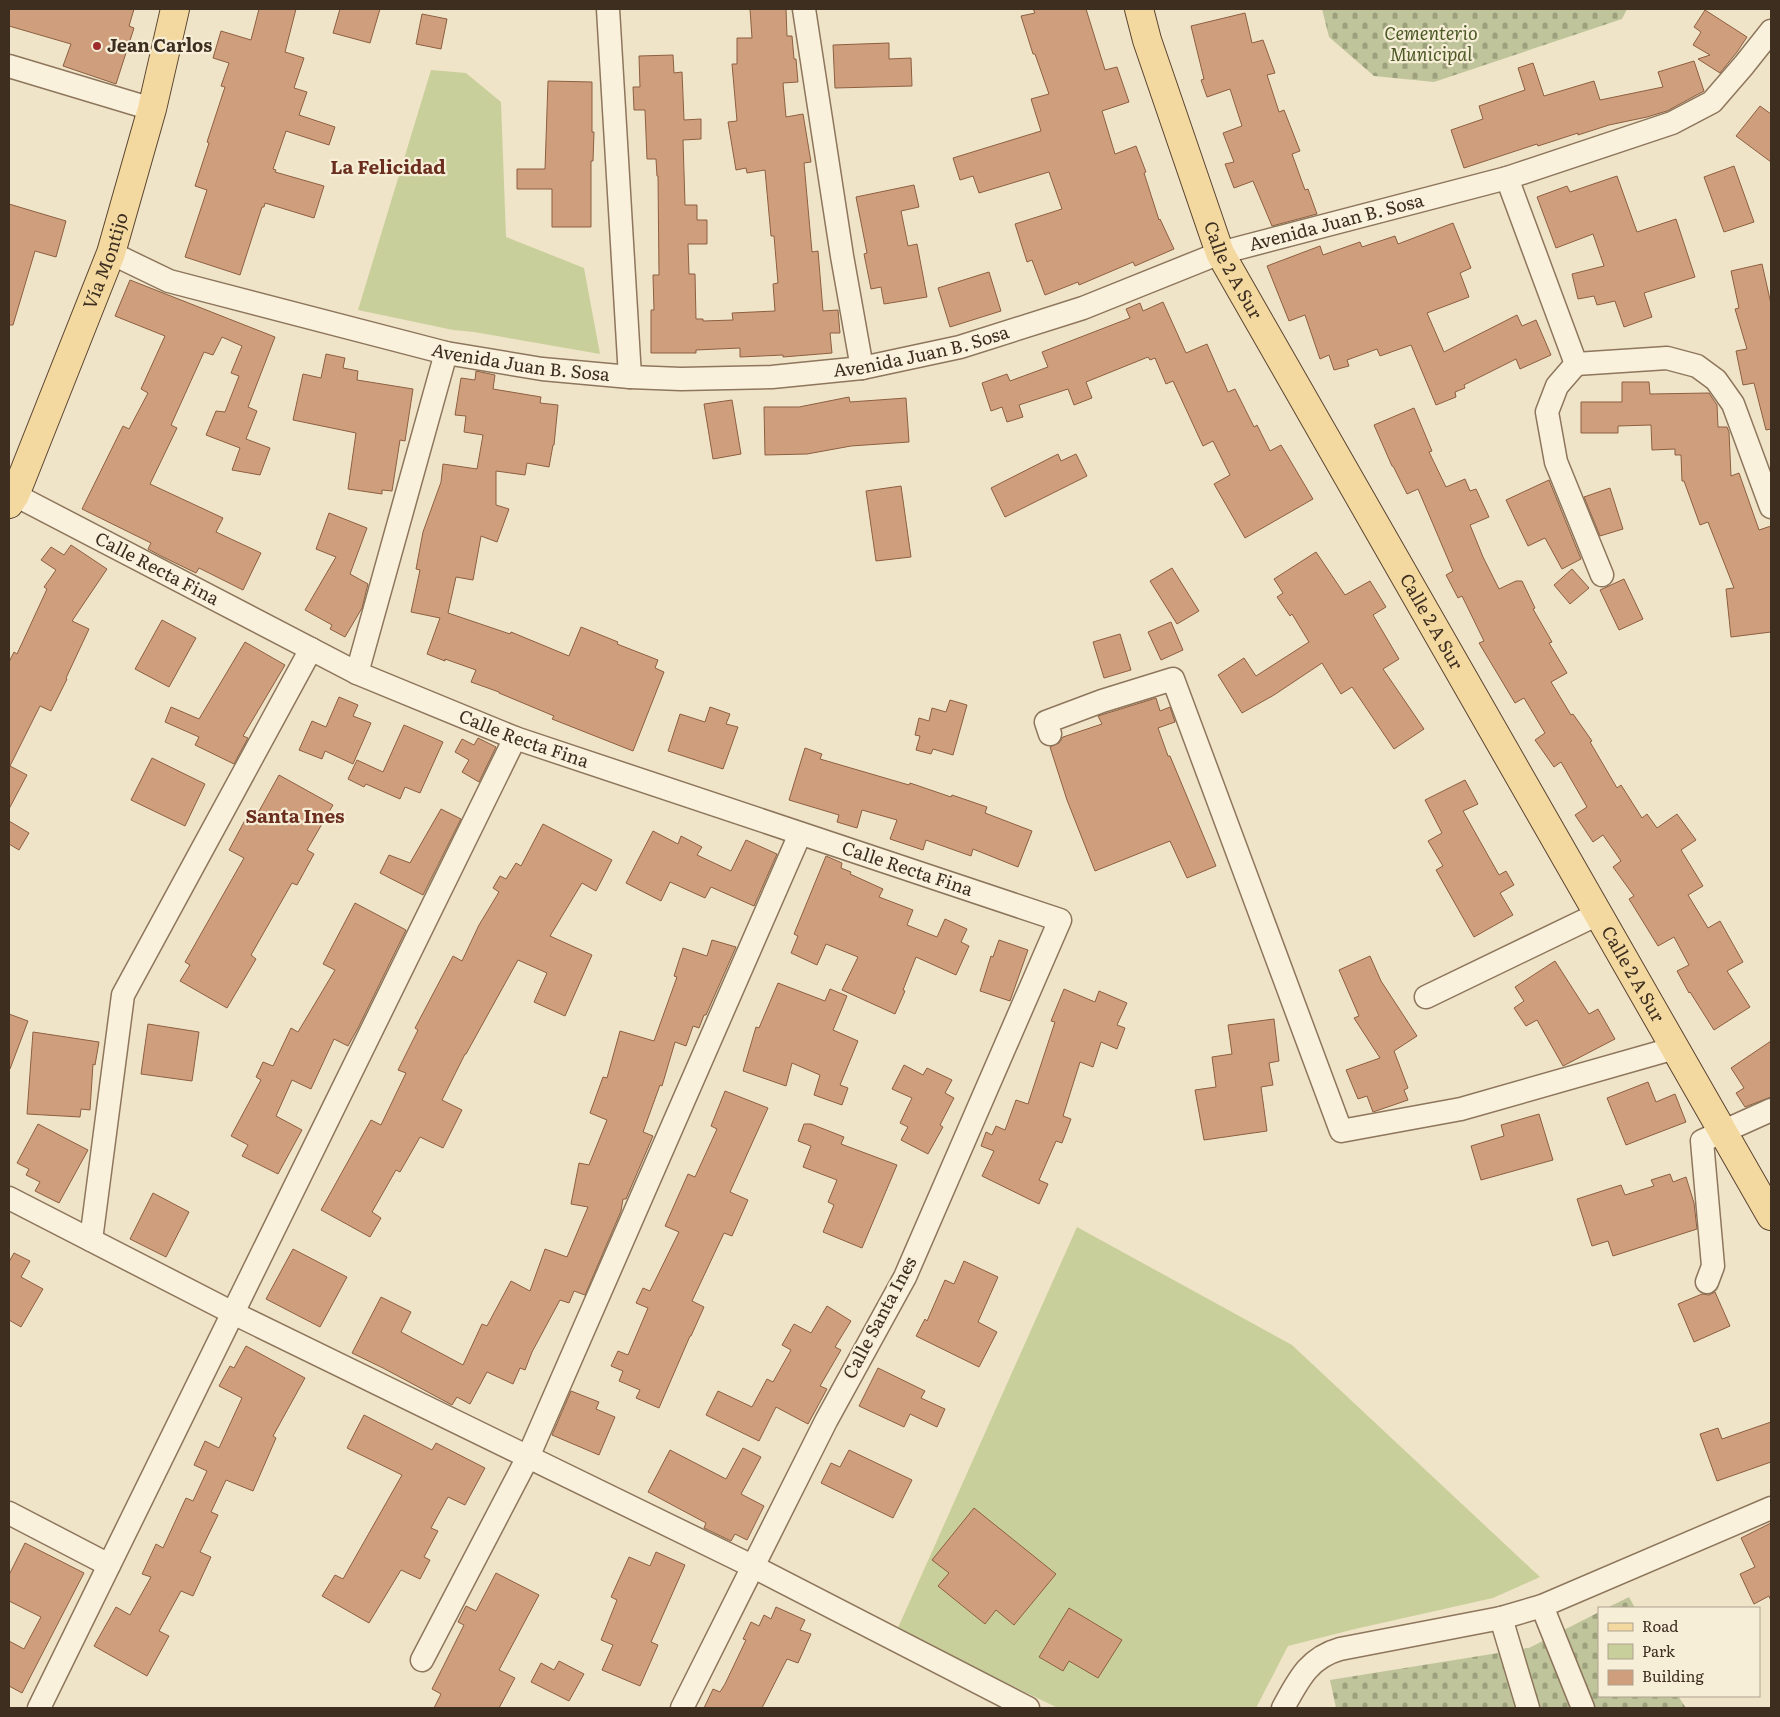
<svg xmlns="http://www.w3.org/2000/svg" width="1780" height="1717" font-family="Literata,serif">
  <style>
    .cemetery { fill: url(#cemetery-stones) }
    .park { fill: #c9cf9b }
    .building { fill: #cf9f7d; stroke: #8d5f41 }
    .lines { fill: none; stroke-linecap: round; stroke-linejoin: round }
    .minor-casing { stroke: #8d765c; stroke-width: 25 }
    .major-casing { stroke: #5b4430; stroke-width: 30 }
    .minor { stroke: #faf1dc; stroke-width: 22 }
    .major { stroke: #f3d9a0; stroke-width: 28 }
    .poi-dot { fill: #9e2a2b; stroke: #f7eed8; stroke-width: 2 }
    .labels { text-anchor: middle; stroke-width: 4.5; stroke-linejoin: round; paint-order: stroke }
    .park-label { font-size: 18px; font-style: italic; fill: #4d5a26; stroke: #f7eed8 }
    .poi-label { font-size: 18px; font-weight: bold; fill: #3d2e20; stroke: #f7eed8; text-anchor: start }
    .street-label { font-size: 18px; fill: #3d2e20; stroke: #f7eed8 }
    .neighbourhood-label { font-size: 19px; font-weight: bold; fill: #6b2e1e; stroke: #f7eed8 }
  </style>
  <defs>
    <pattern id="cemetery-stones" width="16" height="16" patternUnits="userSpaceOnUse" patternTransform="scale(1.25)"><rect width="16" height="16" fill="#bfc49a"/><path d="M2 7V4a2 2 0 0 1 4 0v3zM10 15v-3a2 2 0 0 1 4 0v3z" fill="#9ca07d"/></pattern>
  </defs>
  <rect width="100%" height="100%" fill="#f0e4c8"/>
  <path class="cemetery" d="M1322 9H1627L1622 19 1434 82 1374 76 1329 37Z
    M1629 1597 1635 1608H1607Z
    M1599 1612V1696H1678L1686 1708H1336L1330 1680 1529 1648Z"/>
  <path class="park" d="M431 70 466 73 501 102 506 237 584 268 600 354 474 332 453 330 358 310Z
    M1077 1227 1292 1345 1540 1577 1493 1598 1355 1629 1288 1646 1256 1708H1058L897 1630Z"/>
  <path class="building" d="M9 9H134L129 26 134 28 116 84 63 66 71 44 9 26Z
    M259 9H296L285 52 304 58 294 88 307 92 299 115 335 127 329 145 286 131 273 169 276 170 275 172 324 186 314 218 265 203 264 207H262L240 275 185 257 207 190 195 186 209 143 207 142 225 87 221 86 229 63 213 58 221 31 251 40Z
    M340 9H380L370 43 333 33Z
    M750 9H786L787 36H792L794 59H796L798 82 783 83 786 117 803 114 811 162 804 163 812 252 818 251 823 311 838 310 840 333H830L832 353 783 357V355L740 357V348L696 350V353H651V310H654L653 275H659L658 176H657L656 159H647L645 110H634L633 87H640L639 56 673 55 674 73 682 72 684 120 701 119V139L683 140 685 205H697V220H707V244H688L689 274H695L696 319H703V321L733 320 732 313 775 311 773 284 778 283 774 236H771L765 170 747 173 746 168 736 170 728 122 737 121 732 64H737V38H752Z
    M1033 9H1086L1105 70 1117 67 1129 102 1102 111 1115 154 1136 146 1146 172 1144 173 1159 220 1160 219 1174 249 1135 266 1133 262 1079 285 1078 282 1045 295 1032 260 1027 262 1015 224 1062 209 1049 172 979 193 973 176 960 180 953 158 1041 131 1031 99 1049 94 1035 54H1033L1021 16 1035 13Z
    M1705 10 1747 37 1737 52 1720 73 1698 59 1710 55 1693 45 1701 32 1694 27Z
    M1245 13 1252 43 1263 40 1275 73 1267 75 1279 112 1284 110 1300 151 1292 154 1305 190 1308 189 1317 214 1272 226 1253 181 1234 188 1225 164 1234 162 1223 133 1242 126 1230 89 1207 97 1201 80 1204 79 1191 26Z
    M422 14 447 19 441 49 416 44Z
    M889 43V59L911 58 912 86 835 88 833 45Z
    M1694 61 1704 91 1667 111 1647 117 1609 125 1578 135V133L1538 146 1537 144 1464 168 1451 130 1483 119 1479 106 1525 90 1518 68 1533 63 1544 96 1594 81 1600 100 1663 87 1658 72Z
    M548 81 592 82V132H594L593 161H591V227H552V189H517V169H545Z
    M1760 106 1771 114V162L1736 136Z
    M1734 166 1754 222 1724 232 1704 177Z
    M1617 176 1637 232 1676 219 1695 277 1644 293 1652 317 1624 327 1615 301 1597 305 1594 296 1578 299 1572 274 1604 266 1593 234 1556 248 1537 197 1567 186 1570 192Z
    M914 185 919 207 901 211 908 246 917 244 927 297 884 304 881 287 871 289 864 254 867 253 856 197Z
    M9 204 66 221 56 257 35 251 13 325H9Z
    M1453 223 1471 268 1460 273 1469 297 1427 313 1444 352 1517 315 1522 326 1536 320 1551 355 1520 369 1516 359 1464 385 1465 388 1455 392 1456 397 1436 405 1411 345 1380 356 1377 349 1347 360 1349 366 1334 370 1329 355 1320 359 1305 315 1289 321 1267 266 1320 246 1323 255 1360 242 1362 247 1395 236 1398 244Z
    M1762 264 1771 304V429L1766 430 1754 383 1743 385 1736 351 1747 349 1735 309 1739 308 1731 271Z
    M989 272 1001 311 950 327 938 288Z
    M130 280 275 337 248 407 257 411 246 439 270 448 260 475 232 470 240 448 206 435 216 411 225 412 239 376 231 373 242 346 222 337 213 355 204 352 171 425 177 428 150 484 223 518 216 532 261 553 243 590 199 568 196 573 161 556 148 549 151 543 82 509 123 426 129 429 148 393 141 389 165 336 115 316Z
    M1163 302 1186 353 1207 344 1228 392 1235 389 1254 427 1257 425 1270 451 1281 445 1313 499 1245 538 1214 484 1230 475 1213 441 1203 446 1173 381 1166 384 1155 358 1150 360 1148 357 1086 382 1092 398 1074 405 1068 389 1019 405 1023 417 1007 422 1002 407 991 411 982 383 1007 374 1010 381 1048 367 1042 352 1130 318 1126 309 1140 303 1143 311Z
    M326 354 345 358 343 368 358 371 357 380 413 389 405 441 400 440 392 491 382 490V494L348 489 356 433 293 420 303 374 321 378Z
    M476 371 495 375 493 389 541 397 540 403 558 405 554 445H553L549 467 527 463 525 475 496 471V505L509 509 497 542 481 536 473 580 456 577 448 613 510 634 511 632 569 656 581 627 618 642 617 644 658 660 655 668 664 672 633 751 552 719 554 716 499 693V692L471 682 476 670 445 659V661L427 654 440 618 411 612 420 570 416 569 423 532 441 482 443 464 477 469 483 435 464 432 466 416 455 415 461 378 475 380Z
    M1622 382H1649L1650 394 1709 393 1717 405 1718 427H1727L1729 432 1731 476 1739 473 1759 530 1771 526V632L1731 637 1726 589 1734 588 1708 522 1700 525 1684 481H1682L1681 455H1675V449L1652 450 1651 425 1618 426V433H1581V402H1622Z
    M849 397 850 402 906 398 909 442 851 446 807 454 765 455 764 407H799Z
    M732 400 741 454 713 459 704 404Z
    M1414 408 1432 451 1429 452 1446 487 1465 479 1470 491 1476 489 1489 517 1470 525 1483 557 1499 589 1516 581H1522L1535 608 1533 609 1552 642 1549 643 1567 673 1551 682 1571 715 1573 714 1592 741 1590 742 1617 788 1621 785 1642 818 1647 814 1657 828 1677 814 1696 840 1681 850 1703 886 1688 895 1708 928 1720 921 1743 962 1727 971 1750 1007 1714 1030 1690 992 1689 993 1677 971 1689 965 1674 937 1658 946 1629 899 1634 896 1613 867 1621 861 1603 835 1593 842 1575 815 1587 807 1561 762 1554 767 1535 740 1545 733 1524 698 1515 703 1479 643 1484 641 1462 596 1458 598 1446 575 1453 571 1418 489 1407 494 1393 466H1392L1374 425Z
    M1058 454 1061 461 1076 454 1087 476 1005 517 991 488Z
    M1549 480 1581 559 1562 569 1545 538 1528 546 1506 500Z
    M901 486 911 557 876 561 866 491Z
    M1610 488 1623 529 1600 536 1584 497Z
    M329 513 367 528 350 574 368 584 362 608 345 637 330 629 332 625 305 610 336 557 316 549Z
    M71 545 107 569 72 621 89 629 66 678 67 679 51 711 40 706 10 766 27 775 9 809V662L14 652 17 654 47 589 44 587 56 570 41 560 51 547 64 555Z
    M1316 552 1345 595 1370 581 1386 607 1373 615 1399 659 1383 669 1424 729 1394 749 1352 687 1341 694 1322 663 1274 695 1242 713 1218 675 1244 658 1256 676 1309 642 1292 614 1290 616 1277 597 1283 593 1274 579Z
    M1172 568 1199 611 1177 624 1150 581Z
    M1572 569 1589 588 1570 604 1554 585Z
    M1624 579 1643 619 1619 630 1600 590Z
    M162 620 196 638 169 687 135 669Z
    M1171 622 1183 650 1161 660 1148 632Z
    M1120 634 1131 670 1104 678 1093 642Z
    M245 642 285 665 243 736 248 738 234 764 195 745 199 737 165 722 171 707 199 719Z
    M339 697 358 705 353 716 371 723 353 764 325 751 322 759 299 750 312 721 326 727Z
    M1156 698 1160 711 1170 707 1175 722 1158 728 1168 756H1170L1216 866 1187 878 1170 841 1095 871 1067 800 1050 747 1059 743 1063 737 1102 724 1098 716Z
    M950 700 967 705 953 755 933 749 931 754 916 750 920 736 915 735 919 718 929 721 932 708 946 712Z
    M710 707 730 714 726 724 738 727 723 769 668 751 680 714 705 722Z
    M404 725 443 742 420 793 405 787 400 799 366 784 364 787 348 779 357 760 383 772Z
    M478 738 496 747 479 782 462 772 469 760 455 752 462 739 474 745Z
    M805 748 822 754 820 759 909 785 910 783 951 797 952 795 987 807 985 813 1032 831 1018 867 973 849 971 856 926 840 923 850 890 839 897 820 862 810 857 828 837 822 839 815 789 800Z
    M152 758 205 784 185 826 131 800Z
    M279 775 333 805 307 850 314 854 297 885 292 883 251 955 256 959 227 1008 180 981 190 965 185 962 244 858 229 850 251 809 258 813Z
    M1465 780 1478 804 1463 811 1499 875 1506 871 1514 885 1500 893 1513 915 1474 937 1436 870 1443 866 1428 841 1442 833 1425 800Z
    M441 809 461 819 423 895 380 873 389 855 410 863Z
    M9 821 29 833 19 850 9 844Z
    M543 824 612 860 596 891 582 883 550 936 592 955 565 1016 534 1002 547 973 518 960 466 1054H465L442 1100 462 1110 443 1148 420 1137 400 1172 396 1170 372 1212 381 1218 370 1237 321 1210 371 1120 381 1125 406 1073 398 1070 418 1030 415 1028 453 956 462 961 479 925 499 892 493 888 500 876 506 879 516 863 521 866Z
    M653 831 678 844 681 836 702 847 697 855 731 871 746 840 777 854 754 906 711 887 705 898 670 882 661 901 626 883Z
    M826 856 842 863 841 868 851 872 850 874 883 889 879 897 913 910 907 925 937 937 945 919 967 929 961 942 969 946 956 975 916 957 903 990 905 991 895 1014 842 990 858 957 826 944 817 965 791 953 798 936 794 934Z
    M355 903 406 930 358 1028 348 1046 334 1039 311 1089 292 1080 276 1116 302 1130 278 1174 242 1156 248 1145 231 1136 261 1080 256 1077 263 1062 273 1066 291 1028 298 1032 335 970 323 964Z
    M712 940 736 947 706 1015H704L699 1028 693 1026 686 1046 675 1042 662 1086 660 1085 643 1132 653 1136 626 1199H623L621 1211 585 1295 574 1291 569 1303 560 1300 532 1352 525 1370 520 1368 513 1384 487 1372 470 1404 457 1397 452 1405 383 1368 352 1353 381 1297 411 1312 401 1332 463 1365 482 1324 487 1326 511 1281 530 1291 545 1249 567 1257 588 1207 571 1204 579 1163 589 1165 607 1120 590 1113 603 1077 607 1078 620 1031 654 1041 677 977 674 976 683 948 707 956Z
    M999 940 1028 950 1010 1001 980 991 991 956 993 957Z
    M1370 956 1381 981 1417 1036 1394 1051 1408 1088 1404 1090 1408 1100 1373 1112 1367 1096 1358 1099 1346 1070 1380 1058 1354 1018 1359 1016 1339 970Z
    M1555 961 1589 1014 1598 1009 1615 1039 1563 1066 1537 1020 1526 1026 1514 1008 1524 1001 1515 987Z
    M778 983 825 1001 830 989 847 996 833 1030 858 1041 840 1085 848 1088 842 1105 814 1095 820 1075 792 1063 786 1086 743 1071 756 1027 759 1028Z
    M1064 989 1095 1002 1099 991 1127 1003 1117 1025 1125 1028 1117 1049 1101 1042 1093 1067 1080 1062 1063 1116 1071 1119 1062 1143 1056 1141 1039 1180 1048 1184 1039 1204 982 1176 994 1151 981 1146 986 1132 992 1135 996 1126 1005 1130 1016 1100 1028 1104 1055 1022 1051 1021Z
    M9 1014 28 1021 10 1069H9Z
    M1274 1019 1279 1061 1269 1063 1273 1085 1261 1087 1267 1131 1204 1140 1195 1090 1216 1087 1212 1057 1232 1054 1228 1025Z
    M148 1024 199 1032 192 1081 141 1074Z
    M33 1032 99 1042 95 1065 93 1064 90 1110 81 1109 80 1117 27 1114Z
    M1771 1041V1097L1745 1107 1736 1093 1744 1088 1731 1068Z
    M904 1065 923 1075 927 1068 952 1080 945 1093 954 1098 940 1125 943 1127 928 1154 901 1140 908 1127 900 1123 912 1098 892 1089Z
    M1648 1082 1656 1102 1675 1094 1686 1122 1626 1145 1607 1098Z
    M725 1091 768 1108 730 1192 748 1200 732 1236 724 1233 692 1301 704 1307 691 1336H690L659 1408 636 1398 640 1390 619 1381 623 1371 611 1366 618 1351 628 1355 648 1308 636 1303 643 1288 650 1291 679 1232 665 1226 688 1174 695 1177 717 1129 711 1126Z
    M1539 1114 1553 1160 1481 1180 1471 1146 1504 1136 1501 1125Z
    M38 1124 88 1150 59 1203 35 1191 40 1182 26 1175 29 1169 17 1163Z
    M804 1124H811L844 1137 841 1144 897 1165 862 1248 823 1232 834 1205 828 1202 837 1180 803 1167 811 1146 798 1141Z
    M1670 1174 1673 1182 1686 1177 1694 1203 1697 1229 1613 1256 1608 1241 1592 1246 1577 1199 1621 1185 1625 1195 1654 1186 1651 1180Z
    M153 1193 189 1212 166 1257 130 1239Z
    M293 1249 347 1277 320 1327 266 1299Z
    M14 1253 30 1261 21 1277 43 1289 21 1327 9 1320V1262Z
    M964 1261 998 1277 978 1322 997 1332 979 1367 916 1336 925 1319 927 1321 945 1280 954 1284Z
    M1715 1292 1730 1326 1694 1342 1678 1304 1702 1294 1709 1295Z
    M827 1306 851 1321 835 1347 841 1350 820 1386 827 1389 808 1424 776 1407 759 1441 706 1415 718 1391 752 1407 767 1379 773 1382 791 1350 782 1345 794 1324 811 1333Z
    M246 1346 305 1378 273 1436 276 1438 253 1491 226 1480 211 1512 218 1515 200 1552 211 1557 193 1596 181 1591 159 1631 169 1636 147 1676 94 1646 116 1607 130 1615 151 1577 142 1574 156 1544 163 1548 186 1498 193 1501 207 1471 194 1465 205 1441 219 1448 242 1398 219 1386 230 1366 234 1368Z
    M878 1368 925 1391 921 1398 945 1409 937 1427 910 1414 904 1427 859 1406Z
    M571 1391 599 1402 596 1409 615 1417 599 1455 552 1435Z
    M364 1415 432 1450 436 1443 485 1468 465 1505 448 1497 431 1528 438 1531 424 1557 430 1560 420 1579 401 1570 369 1623 322 1596 335 1575 343 1579 402 1475 347 1448Z
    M1771 1422V1462L1717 1481 1700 1434 1718 1428 1722 1439Z
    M743 1448 761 1457 741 1494 764 1506 747 1540 735 1534 731 1541 704 1528 706 1523 648 1492 670 1450 726 1479Z
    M849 1450 912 1480 893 1518 821 1483 831 1463 840 1467Z
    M974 1508 1056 1574 1014 1625 996 1610 985 1624 938 1586 949 1573 932 1560Z
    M1771 1523V1601L1769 1596 1754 1604 1740 1574 1755 1567 1741 1538Z
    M25 1543 84 1573 22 1693 9 1686V1641L24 1649 41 1617 9 1601V1575Z
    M656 1552 685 1565 651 1642 658 1645 640 1686 602 1670 613 1645 601 1640 617 1600 611 1597 629 1557 650 1566Z
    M496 1573 539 1595 499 1670 515 1678 499 1708H434L441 1694 432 1689 464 1625 458 1622 466 1606 476 1611Z
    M776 1607 805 1620 800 1630 811 1634 798 1663 787 1659 762 1708H704L713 1689 720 1692 725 1684 746 1640 743 1639 751 1622 759 1626 764 1615 771 1619Z
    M1069 1608 1122 1640 1098 1678 1069 1661 1063 1671 1039 1657Z
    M559 1661 584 1674 569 1701 531 1682 541 1663 554 1670Z"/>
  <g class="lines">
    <defs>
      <g id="minor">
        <path d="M608 9 630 377"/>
        <path d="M804 9 842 256 862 368"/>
        <path d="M9 66 152 109"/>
        <path d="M1507 178 1576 364 1667 358 1697 366 1716 380 1733 404 1771 507"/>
        <path id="s1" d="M111 253 169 281 446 353 542 369 630 377 681 379 772 377 862 368 960 347 1083 308 1220 253 1507 178 1672 123 1712 102 1744 65 1771 31"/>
        <path d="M1576 364 1557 386 1547 412 1556 462 1602 575"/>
        <path id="s2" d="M15 495 357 673 515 738 1060 920 905 1277 826 1421 682 1708"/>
        <path d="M357 673 446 353"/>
        <path d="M1050 734 1046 722 1102 701 1173 679 1341 1131 1461 1109 1675 1048"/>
        <path d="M1426 997 1598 914"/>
        <path d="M9 1198 233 1313 754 1567 1028 1708"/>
        <path d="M91 1240 123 995 311 649"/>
        <path d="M1707 1282 1713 1266 1702 1141 1771 1110"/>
        <path d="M9 1513 109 1565"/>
        <path d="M1542 1606 1583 1708"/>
        <path d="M1501 1618 1528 1708"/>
        <path d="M422 1660 528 1457 800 834"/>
        <path d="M39 1708 515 738"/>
        <path d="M1283 1708C1298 1681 1308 1658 1340 1649L1501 1618 1542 1606 1771 1508"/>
      </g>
      <g id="major">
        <path id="s3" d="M1139 9 1147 40 1220 253 1771 1216"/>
        <path id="s4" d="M9 504 15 495 111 253 152 109 175 9"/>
      </g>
    </defs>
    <use href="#minor" class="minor-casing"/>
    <use href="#major" class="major-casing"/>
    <use href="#minor" class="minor"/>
    <use href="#major" class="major"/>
  </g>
  <circle class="poi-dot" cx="97" cy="46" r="5"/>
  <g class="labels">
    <g class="park-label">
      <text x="1431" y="40">Cementerio<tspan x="1431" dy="21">Municipal</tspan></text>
    </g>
    <g class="poi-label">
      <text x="107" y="52">Jean Carlos</text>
    </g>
    <g class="street-label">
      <text dy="6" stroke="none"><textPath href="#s1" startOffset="1266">Avenida Juan B. Sosa</textPath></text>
      <text dy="6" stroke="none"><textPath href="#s4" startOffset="262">Vía Montijo</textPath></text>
      <text dy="6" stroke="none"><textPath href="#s3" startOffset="278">Calle 2 A Sur</textPath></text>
      <text dy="6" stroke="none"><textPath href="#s1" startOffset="830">Avenida Juan B. Sosa</textPath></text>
      <text dy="6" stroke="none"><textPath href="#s1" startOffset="426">Avenida Juan B. Sosa</textPath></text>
      <text dy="6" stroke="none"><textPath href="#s2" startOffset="160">Calle Recta Fina</textPath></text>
      <text dy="6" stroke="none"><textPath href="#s3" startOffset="682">Calle 2 A Sur</textPath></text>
      <text dy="6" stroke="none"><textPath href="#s2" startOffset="565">Calle Recta Fina</textPath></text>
      <text dy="6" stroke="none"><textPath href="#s2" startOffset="970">Calle Recta Fina</textPath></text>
      <text dy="6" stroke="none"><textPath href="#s3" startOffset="1088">Calle 2 A Sur</textPath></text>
      <text transform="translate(880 1318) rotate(-62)" y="6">Calle Santa Ines</text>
    </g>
    <g class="neighbourhood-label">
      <text x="388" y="174">La Felicidad</text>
      <text x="295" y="823">Santa Ines</text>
    </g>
  </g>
  <rect width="1780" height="1717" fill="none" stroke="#3d2e20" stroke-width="20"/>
  <rect x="1598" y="1607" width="162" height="90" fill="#f7eed8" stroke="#ada18e"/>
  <rect x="1608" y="1623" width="25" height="8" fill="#f3d9a0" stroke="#ada18e"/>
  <text x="1642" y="1632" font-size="15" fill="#3d2e20">Road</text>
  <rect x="1608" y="1644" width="25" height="15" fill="#c9cf9b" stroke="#ada18e"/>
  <text x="1642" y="1657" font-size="15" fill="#3d2e20">Park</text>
  <rect x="1608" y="1670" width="25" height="15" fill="#cf9f7d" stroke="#ada18e"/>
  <text x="1642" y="1682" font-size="15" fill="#3d2e20">Building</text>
</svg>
